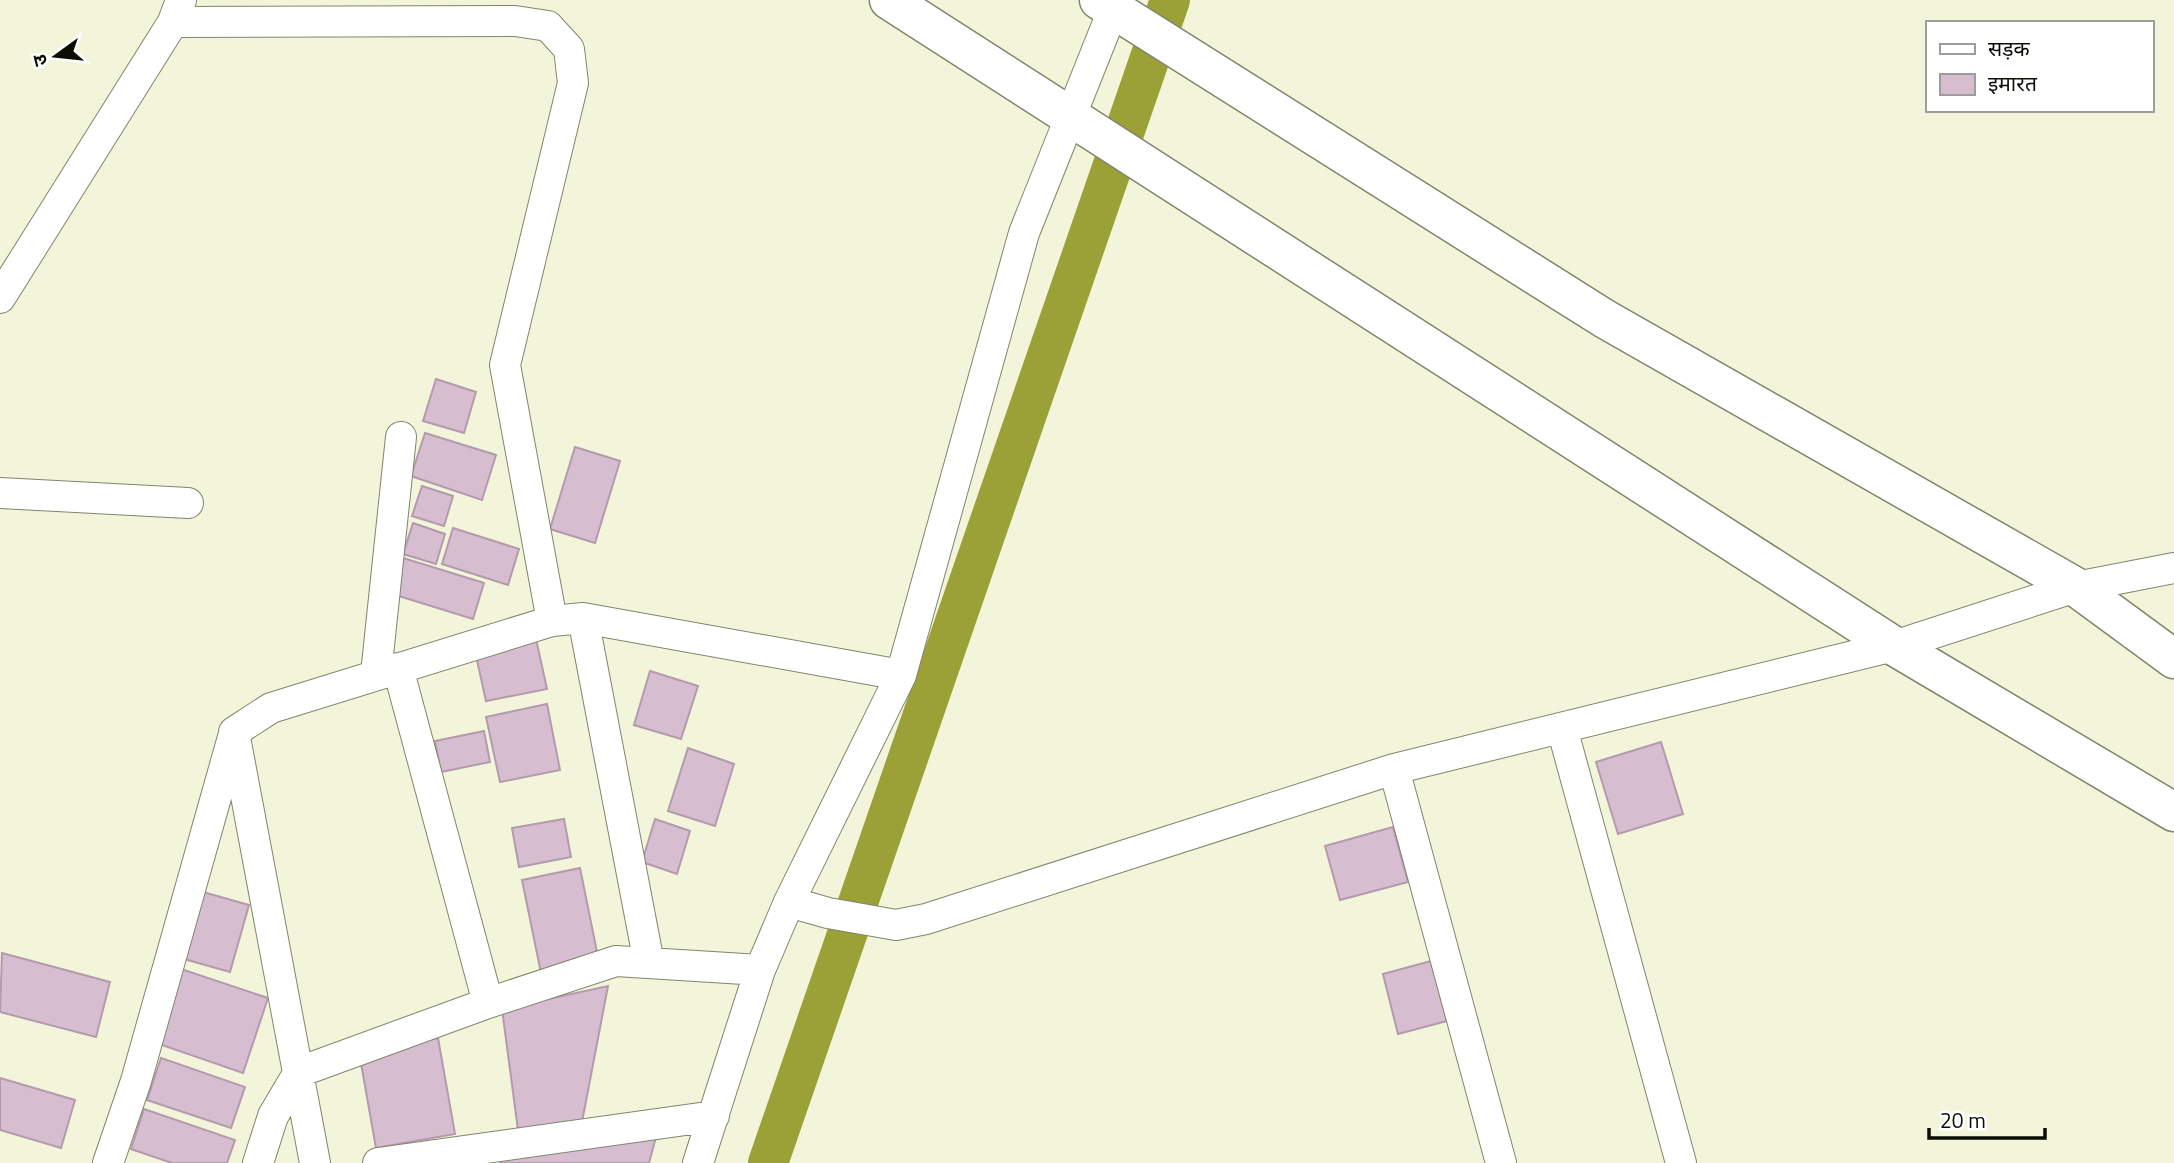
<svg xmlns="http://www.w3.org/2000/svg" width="2174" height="1163" font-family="'Titillium Web','Noto Sans Devanagari',sans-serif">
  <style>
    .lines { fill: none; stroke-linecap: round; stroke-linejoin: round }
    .canal { stroke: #9ba137; stroke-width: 40 }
    .building { fill: #d6bdd0; stroke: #b39bad; stroke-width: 2 }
    .street-casing { stroke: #82856b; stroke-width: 32 }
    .secondary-casing { stroke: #82856b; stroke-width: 41 }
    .street { stroke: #fff; stroke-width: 30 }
    .secondary { stroke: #fff; stroke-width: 38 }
  </style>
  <rect width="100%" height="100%" fill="#f2f5d9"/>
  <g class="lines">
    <path class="canal" d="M768 1163 1170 0"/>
  </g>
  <path class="building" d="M436 379 476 392 464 433 423 421Z
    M425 433 496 455 482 500 411 476Z
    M575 447 620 461 595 543 550 529Z
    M422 486 453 496 444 526 412 516Z
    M413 523 445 534 436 564 403 554Z
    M453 528 519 549 508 585 442 564Z
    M400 557 484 583 473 619 389 593Z
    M536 639 547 689 486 701 475 651Z
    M650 671 698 686 681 739 634 725Z
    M547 704 560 770 500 782 486 717Z
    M484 731 490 762 441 772 435 741Z
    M1661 742 1683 814 1618 834 1596 762Z
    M688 748 734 764 715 826 668 811Z
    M564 819 571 857 519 867 512 828Z
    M655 819 690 831 677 874 642 862Z
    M1393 827 1408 882 1340 900 1325 846Z
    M580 868 599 962 541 973 522 880Z
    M203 892 249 905 230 972 184 959Z
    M2 953 110 982 96 1037 0 1012Z
    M1431 961 1447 1021 1398 1034 1383 974Z
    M178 968 268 998 243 1073 153 1042Z
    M608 986 582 1122 518 1130 502 1009Z
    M438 1038 455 1134 376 1148 359 1052Z
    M161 1058 245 1087 231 1128 147 1100Z
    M0 1078 75 1100 61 1148 0 1130Z
    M144 1109 235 1140 227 1163H172L131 1149Z
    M656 1137 649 1163H500V1159Z"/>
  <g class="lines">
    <defs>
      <path id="street" d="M173 22 515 21 548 26 569 49 573 83 505 365 552 621
        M0 298 173 22 181 0
        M0 493 188 503
        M583 618 649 963
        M398 668 488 1003
        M376 674 401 437
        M1562 728 1681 1163
        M1394 769 1501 1163
        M789 902 828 913 896 925 926 919 1394 769 1894 646 2076 587 2174 568
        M108 1163 136 1081 233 737
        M258 1163 273 1116 299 1072 488 1003 616 961 760 970
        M315 1163 234 732 271 708 552 621 583 618 901 675
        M378 1163 714 1116
        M698 1163 760 970 789 902 901 675 1024 233 1117 0"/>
      <path id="secondary" d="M889 0 1894 646 2174 812
        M1099 0 1605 319 2076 587 2174 659"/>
    </defs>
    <use href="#street" class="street-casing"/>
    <use href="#secondary" class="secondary-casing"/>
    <use href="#street" class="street"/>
    <use href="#secondary" class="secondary"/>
  </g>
  <rect x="1926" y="21" width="228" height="91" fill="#ffffff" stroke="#9d9e9b" stroke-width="2"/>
  <rect x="1940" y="44" width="35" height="10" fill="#ffffff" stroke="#9d9e9b" stroke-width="2"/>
  <text x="1988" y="56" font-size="21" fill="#0b0c04">सड़क</text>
  <rect x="1940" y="74" width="35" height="21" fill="#d6bdd0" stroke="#9d9e9b" stroke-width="2"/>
  <text x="1988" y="91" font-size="21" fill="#0b0c04">इमारत</text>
  <g transform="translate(56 56) rotate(255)" stroke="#ffffff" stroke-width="5" paint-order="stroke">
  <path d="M0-5L12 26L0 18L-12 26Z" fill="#0b0c04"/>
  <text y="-10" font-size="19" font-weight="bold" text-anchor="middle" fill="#0b0c04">उ</text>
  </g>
  <path d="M1929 1128v10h116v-10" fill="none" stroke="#0b0c04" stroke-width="3.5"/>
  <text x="1940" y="1128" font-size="21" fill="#0b0c04" stroke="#ffffff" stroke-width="5" paint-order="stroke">20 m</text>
</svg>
